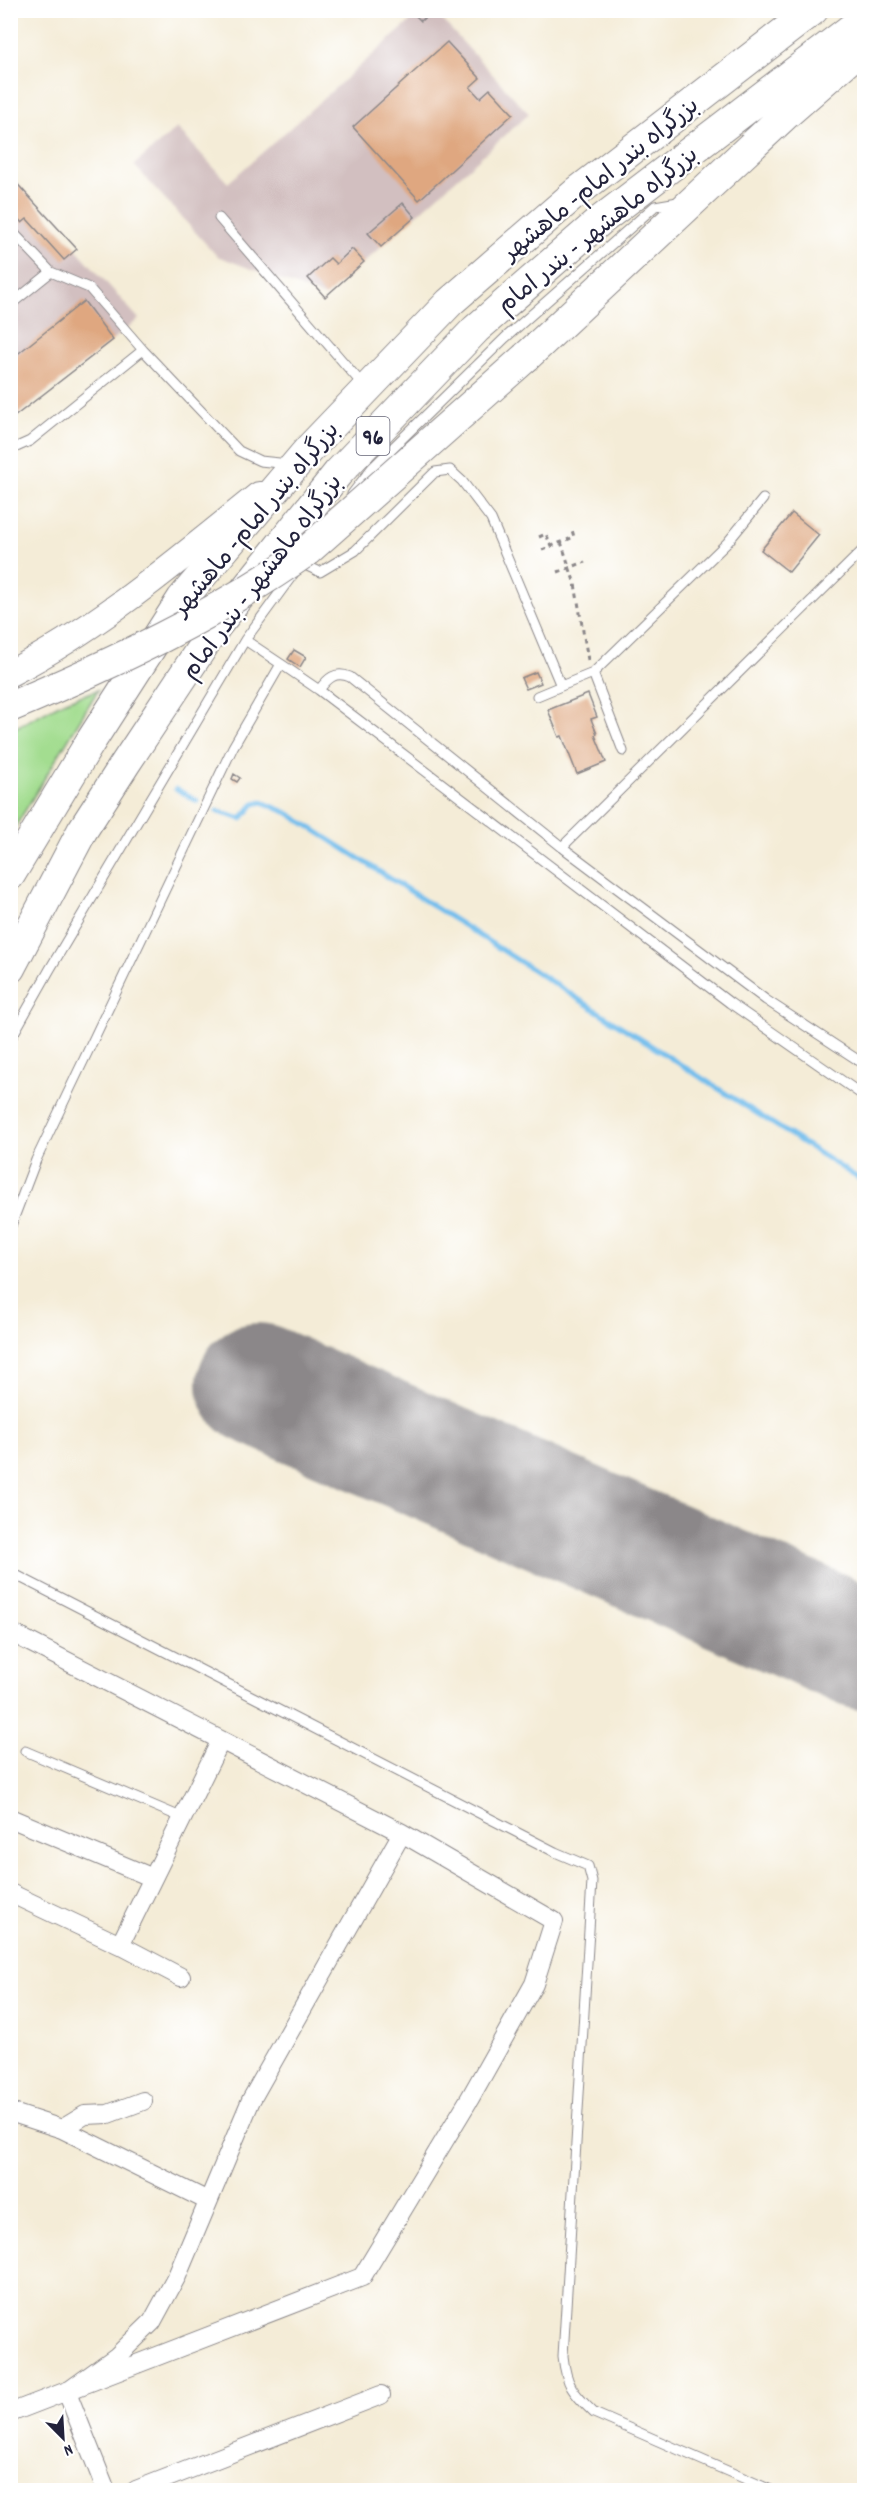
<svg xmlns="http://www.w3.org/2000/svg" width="875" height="2501" font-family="Dekko,'Playpen Sans Arabic',sans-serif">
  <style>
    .industrial { fill: #d2bfc0 }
    .green { fill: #a3dd90; stroke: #628066; stroke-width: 1.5 }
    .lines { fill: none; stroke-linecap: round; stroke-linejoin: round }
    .stream { stroke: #72bdec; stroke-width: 5 }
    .runway { stroke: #8b8789; stroke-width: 122 }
    .building { fill: #dfa780 }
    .service-casing { stroke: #8b8789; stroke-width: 11 }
    .minor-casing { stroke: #8b8789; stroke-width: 20 }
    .secondary-casing { stroke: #8b8789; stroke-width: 28 }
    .trunk-casing { stroke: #8b8789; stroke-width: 32 }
    .path { stroke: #8b8789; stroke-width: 3; stroke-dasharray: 4.5 4.5; stroke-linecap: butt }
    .service { stroke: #fff; stroke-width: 9 }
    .minor { stroke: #fff; stroke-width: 18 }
    .secondary { stroke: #fff; stroke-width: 26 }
    .trunk { stroke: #fff; stroke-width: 30 }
    .trunk-bridge-casing { stroke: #8b8789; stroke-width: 32; stroke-linecap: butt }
    .trunk-bridge { stroke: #fff; stroke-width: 30 }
    .labels { text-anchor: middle; stroke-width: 4.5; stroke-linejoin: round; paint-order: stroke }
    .shield { fill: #fff; stroke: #646476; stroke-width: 1.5 }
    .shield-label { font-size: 22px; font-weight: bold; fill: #22223b }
    .street-label { font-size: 24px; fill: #22223b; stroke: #fff }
  </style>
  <rect width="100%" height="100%" fill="#fff"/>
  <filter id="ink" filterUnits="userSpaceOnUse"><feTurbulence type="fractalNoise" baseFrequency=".0167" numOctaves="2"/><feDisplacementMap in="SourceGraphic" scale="12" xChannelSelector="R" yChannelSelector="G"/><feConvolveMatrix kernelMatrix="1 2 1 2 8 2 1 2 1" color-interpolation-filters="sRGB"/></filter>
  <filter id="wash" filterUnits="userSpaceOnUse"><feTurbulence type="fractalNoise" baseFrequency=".008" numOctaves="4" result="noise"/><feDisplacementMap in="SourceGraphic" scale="24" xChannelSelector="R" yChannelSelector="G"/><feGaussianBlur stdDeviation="1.35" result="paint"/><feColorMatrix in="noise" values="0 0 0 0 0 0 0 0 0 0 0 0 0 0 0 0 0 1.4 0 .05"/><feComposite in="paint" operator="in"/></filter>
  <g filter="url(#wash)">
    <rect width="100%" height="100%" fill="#f4ecd7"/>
    <path class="industrial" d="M422 11H434L529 114 325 297 217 256 134 165 177 128 228 183Z
      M11 176 139 319 11 420Z"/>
    <path class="green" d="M98 690 11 834V730L63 702Z"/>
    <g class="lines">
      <path class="stream" d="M176 789 197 801
        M217 811 241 819 254 804 262 802 288 813 864 1182"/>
      <path class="runway" d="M258 1384 864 1649"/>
    </g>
    <g id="blocks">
      <path class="building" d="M422 10H433L421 21 416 16Z
        M447 42 480 78 470 87 480 98 490 89 513 114 419 200 353 127Z
        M10 176 77 249 64 260 27 219 22 223 10 210Z
        M403 203 415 217 381 247 368 233Z
        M352 249 364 262 325 297 308 278 330 258 336 264Z
        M84 301 113 340 10 420V360Z
        M792 513 819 535 789 572 761 550Z
        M294 650 306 657 300 667 288 659Z
        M536 672 541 683 526 689 521 678Z
        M588 694 597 717 591 719 597 734 595 735 606 762 577 774 562 736 559 737 548 710Z
        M234 774 240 778 237 782 232 779Z"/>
    </g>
  </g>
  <g filter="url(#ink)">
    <use href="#blocks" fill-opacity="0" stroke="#8b8789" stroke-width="1.5"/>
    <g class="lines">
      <defs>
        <path id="service" d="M219 218 363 385
          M10 229 51 272
          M10 305 51 272 89 288 143 350
          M10 450 30 441 143 350 239 451 260 461 289 464
          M352 494 372 468 505 338 655 206 678 202
          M301 563 320 572 355 551 435 472 450 470 462 481 491 519 561 686 593 673 727 543 763 499
          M245 640 281 664
          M593 673 623 751
          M319 690 730 1003 864 1096
          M537 696 561 686
          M562 847 864 549
          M10 1040 50 969 245 640 294 573
          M10 1228 36 1160 233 747 281 664 319 690C328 678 335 671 350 677L562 847 766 1000 864 1064
          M10 1572 555 1852 588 1866 592 1881 563 2356C566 2385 573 2393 594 2413L771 2490
          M25 1751 183 1818"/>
        <path id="minor" d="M10 1632 402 1833 251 2100 177 2276 152 2322 117 2356 67 2392
          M10 1818 153 1878
          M10 1893 120 1945
          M181 1977 120 1945 221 1740
          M143 2101 108 2114 85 2115 62 2129 208 2201
          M10 2112 62 2129
          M67 2392 106 2490
          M10 2413 362 2277 470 2098 534 1984 554 1921 402 1833
          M136 2490 381 2395"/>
        <path id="secondary" d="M10 673C102 626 179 559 259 495"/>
        <path id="trunk" d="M526 357 784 116 864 46
          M10 875 89 744 182 599 309 449 450 302 577 192 813 10
          M10 968 82 831 125 764 217 625 338 473 476 329 601 220 864 19"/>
      </defs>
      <use href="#service" class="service-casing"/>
      <use href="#minor" class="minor-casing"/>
      <use href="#secondary" class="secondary-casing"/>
      <use href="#trunk" class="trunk-casing"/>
      <path class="path" d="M539 537 546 534 551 546
        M561 542 575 584 588 660
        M542 550 574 537 572 530
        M558 572 585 562"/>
      <use href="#service" class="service"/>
      <use href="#minor" class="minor"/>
      <use href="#secondary" class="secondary"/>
      <use href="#trunk" class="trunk"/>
      <defs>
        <path id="trunk-bridge" d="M10 707C112 664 217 615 307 551L526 357"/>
      </defs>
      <use href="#trunk-bridge" class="trunk-bridge-casing"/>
      <use href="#trunk-bridge" class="trunk-bridge"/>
    </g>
  </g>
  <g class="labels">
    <rect class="shield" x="356.5" y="417" width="33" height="38" rx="4.5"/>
    <g class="shield-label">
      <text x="373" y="444">96</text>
    </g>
    <g class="street-label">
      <text transform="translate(600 178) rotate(-39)" y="8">بزرگراه بندر امام- ماهشهر</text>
      <text transform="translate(597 229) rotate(-39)" y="8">بزرگراه ماهشهر - بندر امام</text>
      <text transform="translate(255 518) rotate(-50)" y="8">بزرگراه بندر امام- ماهشهر</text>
      <text transform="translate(261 576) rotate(-53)" y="8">بزرگراه ماهشهر - بندر امام</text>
    </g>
  </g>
  <rect width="875" height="2501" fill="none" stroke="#fff" stroke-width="36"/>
  <g transform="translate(63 2438) rotate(156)" stroke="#ffffff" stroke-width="4.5" paint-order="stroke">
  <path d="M0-4.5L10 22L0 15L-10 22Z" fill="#22223b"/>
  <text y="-9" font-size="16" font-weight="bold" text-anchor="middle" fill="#22223b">N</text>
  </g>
</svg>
